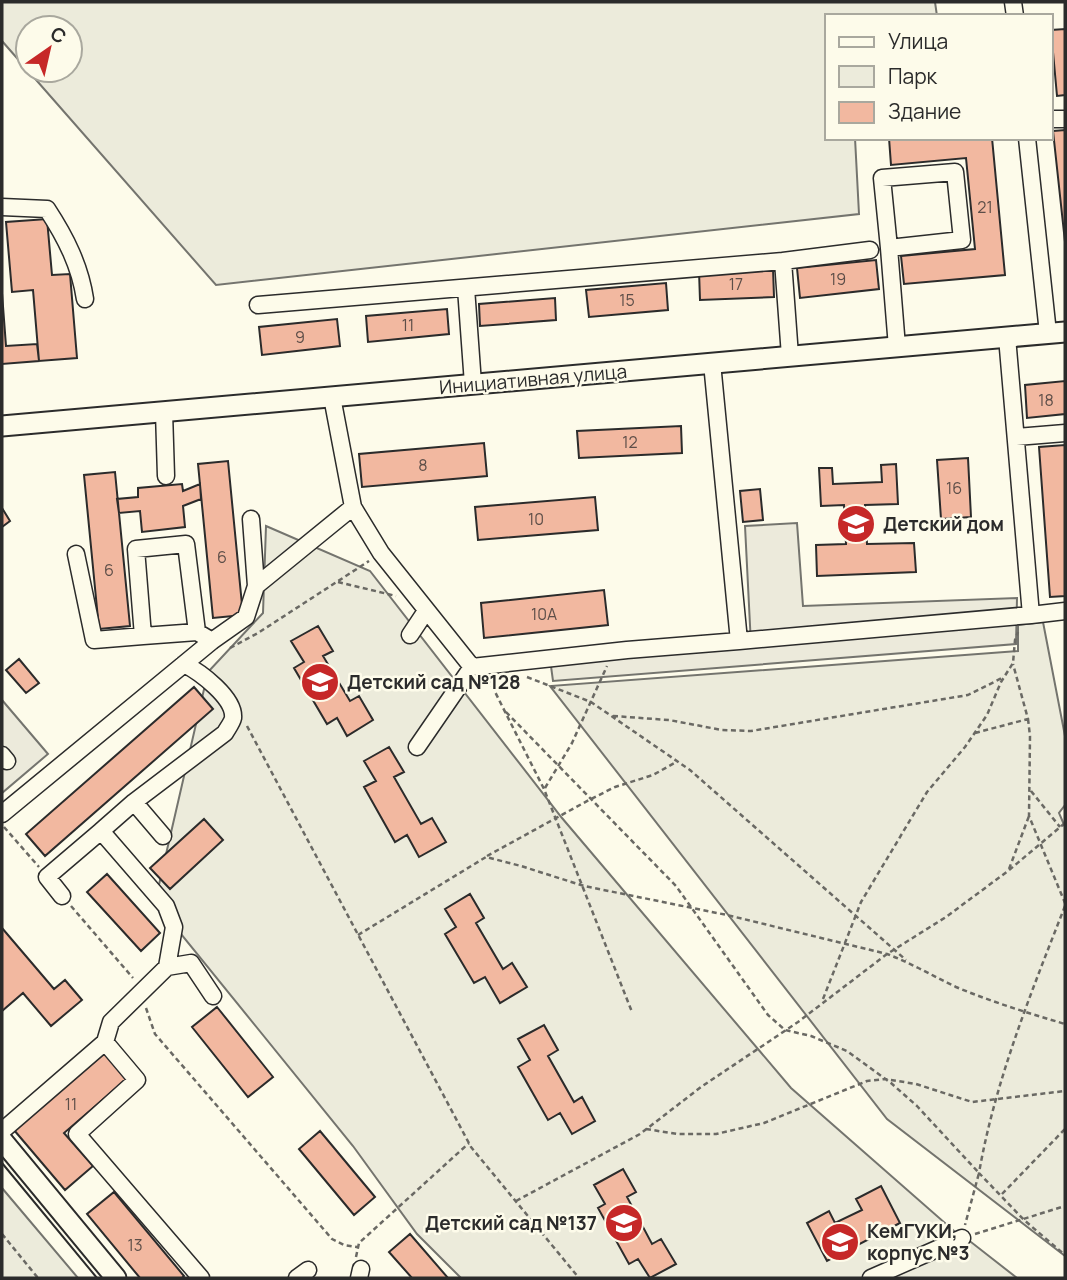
<svg xmlns="http://www.w3.org/2000/svg" width="1067" height="1280" font-family="Manrope,sans-serif">
  <style>
    .green { fill: #ecebdb; stroke: #74746e; stroke-width: 2; fill-rule: evenodd }
    .parking { fill: #eceadb; stroke: #74746e; stroke-width: 2 }
    .building { fill: #f2b8a0; stroke: #2b2b2b; stroke-width: 2 }
    .lines { fill: none; stroke-linecap: round; stroke-linejoin: round }
    .minor-casing { stroke: #2b2b2b; stroke-width: 19 }
    .major-casing { stroke: #2b2b2b; stroke-width: 23 }
    .path { stroke: #6a6964; stroke-width: 2.5; stroke-dasharray: 5 3.5; stroke-linecap: butt }
    .minor { stroke: #fdfbea; stroke-width: 16 }
    .major { stroke: #fdfbea; stroke-width: 19 }
    .tram { stroke: #2b2b2b; stroke-width: 2 }
    .labels { text-anchor: middle; stroke-width: 5; stroke-linejoin: round; paint-order: stroke }
    .number-label { font-size: 16px; fill: #5d4e48 }
    .street-label { font-size: 19px; fill: #2b2b2b; stroke: #fdfbea }
    .poi-label { font-size: 19px; font-weight: bold; fill: #2b2b2b; stroke: #fdfbea; text-anchor: start }
  </style>
  <rect width="100%" height="100%" fill="#fdfbea"/>
  <path class="green" d="M2 2H935L937 16H827V138H855L859 214 216 285 2 41ZM28 28H70V70H28Z
    M266 526 370 571 562 818 791 1088 962 1238 971 1242 1017 1278H461L417 1234 353 1146 155 902 208 672 263 613Z
    M1043 622 1065 736V805L1059 813 1065 827V1256L887 1119 550 686 1018 651V625Z
    M2 1188 78 1278H2Z"/>
  <path class="parking" d="M797 523 803 606 1017 598 1016 644 553 681 550 659 751 645 745 526Z
    M2 700 48 754 2 793Z"/>
  <path class="building" d="M1065 29V95L1057 96 1051 30Z
    M1065 130V242L1053 131Z
    M889 138H992L1005 275 904 284 901 256 975 249 966 158 891 165Z
    M47 219 52 275 70 274 77 358 39 361 33 290 12 292 6 222Z
    M876 260 879 289 800 298 797 268Z
    M773 268 774 297 700 300 699 271Z
    M666 283 668 310 589 317 586 290Z
    M2 293 6 346 37 344 39 361 2 364Z
    M555 298 556 320 480 326 479 304Z
    M447 309 449 334 368 342 366 316Z
    M337 319 340 346 262 355 259 327Z
    M1065 381V414L1027 418 1025 385Z
    M681 426 682 453 579 458 577 431Z
    M484 443 487 476 362 487 359 454Z
    M1065 445V596L1050 597 1039 447Z
    M968 458 971 517 941 519 937 460Z
    M228 461 243 615 213 618 198 464Z
    M896 464 898 504 865 505 867 544 914 543 916 572 817 576 816 545 846 544 844 505 821 506 819 468H832L833 484 882 482 881 465Z
    M115 472 130 626 99 629 84 475Z
    M182 484 183 491 200 484 201 499 183 506 185 527 142 532 140 511 119 513 117 499 138 497V488Z
    M760 489 763 520 743 522 740 491Z
    M595 497 598 530 478 540 475 507Z
    M2 508 10 521 2 527Z
    M604 590 608 625 484 638 481 603Z
    M318 626 333 651 323 656 350 701 359 696 373 720 347 736 337 718 327 724 294 668 304 662 291 641Z
    M19 659 39 683 26 693 6 670Z
    M194 687 213 709 45 856 26 834Z
    M389 747 404 772 394 777 421 824 432 818 446 842 419 857 407 835 395 842 364 787 376 781 364 761Z
    M204 819 223 840 170 889 150 868Z
    M107 874 160 933 141 951 87 892Z
    M470 894 484 918 476 923 503 969 512 963 527 987 500 1003 485 977 474 983 445 934 456 927 445 909Z
    M2 928 54 989 65 980 82 1000 51 1026 23 993 2 1011Z
    M217 1007 273 1077 248 1097 192 1027Z
    M544 1025 558 1050 548 1056 574 1102 582 1097 595 1121 572 1134 560 1113 548 1120 518 1067 530 1060 518 1039Z
    M107 1051 129 1077 64 1133 93 1166 65 1190 14 1130Z
    M320 1131 375 1197 354 1215 299 1149Z
    M623 1169 636 1192 627 1197 652 1244 661 1239 676 1264 650 1278 638 1259 629 1264 598 1208 605 1204 594 1185Z
    M881 1186 900 1223 827 1261 807 1223 829 1211 835 1223 862 1210 856 1199Z
    M114 1192 184 1276 182 1278H140L87 1214Z
    M410 1234 448 1278H412L389 1252Z"/>
  <g class="lines">
    <defs>
      <path id="minor" d="M1013 2 1015 16
        M1051 119H1065
        M1027 138 1048 333
        M2 207 47 209C66 238 80 266 85 299
        M889 248 882 178 955 172 962 240 889 248 897 347
        M466 288 473 384
        M258 305 783 261
        M790 356 783 261 870 250
        M164 412 166 476
        M1016 437 1065 433
        M353 507 381 553 472 667 627 650 739 641 712 363
        M251 519 256 586
        M76 554 94 640 143 636
        M1031 615 1065 611
        M197 632 143 636 136 549 186 544 197 632 212 641
        M410 635 426 611
        M739 641 1031 615 1007 337
        M417 747 472 667
        M2 755 7 761
        M134 802 163 836
        M2 814 212 641 246 617 256 586 353 507 332 397
        M62 896 47 877 101 831
        M167 967 191 963 213 996
        M105 1042 111 1022 167 967 174 927 166 906 101 831 134 802 225 733C227 729 232 723 233 718 235 698 200 672 184 664
        M2 1131 105 1042 137 1080 77 1134 201 1278
        M297 1278 308 1270
        M359 1278 361 1269
        M871 1278 962 1238"/>
      <path id="major" d="M2 426 1065 332
        M2 1140 116 1278"/>
    </defs>
    <use href="#minor" class="minor-casing"/>
    <use href="#major" class="major-casing"/>
    <path class="path" d="M338 582 396 596
      M230 648 258 633 369 561
      M527 677 591 702 690 770 906 960
      M488 678 544 789 632 1012
      M506 712 676 886 768 1015 785 1030 811 1036 847 1051 891 1083 917 1106 979 1173 965 1225
      M613 716 669 720 722 730 751 731 968 695 1004 677
      M1028 719 1030 736 1029 816 1065 903
      M247 726 471 1147 579 1278
      M975 733 1028 719 1013 664
      M545 788 572 743 607 666
      M1031 791 1060 827
      M4 827 39 867
      M487 856 589 800 615 787 653 775 678 761
      M1009 869 1029 816
      M71 906 133 978
      M1065 906C1031 993 995 1081 979 1173L1024 1220 1065 1255
      M358 935 486 857 521 866 584 886 727 915 887 954C911 963 933 976 956 987 992 1002 1028 1013 1065 1024
      M823 999 861 902 927 792 965 747 987 715 1001 682 1013 663 1015 640 1018 632
      M146 1008 155 1034 332 1239 344 1245 357 1247
      M646 1129 677 1134H716L764 1123 867 1081 885 1079 916 1084 972 1102 1065 1091
      M1002 1194 1065 1129
      M516 1201 640 1134 701 1087 798 1022 887 954 946 917 1008 871 1065 823
      M2 1234 38 1278
      M975 1234 1065 1206
      M356 1257 359 1243 469 1143"/>
    <use href="#minor" class="minor"/>
    <use href="#major" class="major"/>
    <path class="tram" d="M2 1163 97 1278"/>
  </g>
  <defs>
    <symbol id="school-disc" viewBox="-11 -11 22 22"><circle r="9.5" fill="#c62828" stroke="#fdfbea"/><path d="M0-5L7-2L0 1L-7-2ZM-4 1L0 2.5L4 1V4Q0 6-4 4Z" fill="#fff"/></symbol>
    <symbol id="university-disc" viewBox="-11 -11 22 22"><circle r="9.5" fill="#c62828" stroke="#fdfbea"/><path d="M0-5L7-2L0 1L-7-2ZM-4 1L0 2.5L4 1V4Q0 6-4 4Z" fill="#fff"/></symbol>
  </defs>
  <g fill-rule="evenodd">
    <use href="#school-disc" x="834" y="502" width="44" height="44"/>
    <use href="#school-disc" x="298" y="660" width="44" height="44"/>
    <use href="#school-disc" x="602" y="1201" width="44" height="44"/>
    <use href="#university-disc" x="818" y="1220" width="44" height="44"/>
  </g>
  <g class="labels">
    <g class="number-label">
      <text x="985" y="213">21</text>
      <text x="838" y="285">19</text>
      <text x="736" y="290">17</text>
      <text x="627" y="306">15</text>
      <text x="408" y="331">11</text>
      <text x="300" y="343">9</text>
      <text x="1046" y="406">18</text>
      <text x="630" y="448">12</text>
      <text x="423" y="471">8</text>
      <text x="954" y="494">16</text>
      <text x="536" y="525">10</text>
      <text x="222" y="563">6</text>
      <text x="109" y="576">6</text>
      <text x="544" y="620">10А</text>
      <text x="71" y="1110">11</text>
      <text x="135" y="1251">13</text>
    </g>
    <g class="street-label">
      <text transform="translate(533 379) rotate(-5)" y="7">Инициативная улица</text>
    </g>
    <g class="poi-label">
      <text x="883" y="531">Детский дом</text>
      <text x="347" y="689">Детский сад №128</text>
      <text x="597" y="1230" text-anchor="end">Детский сад №137</text>
      <text x="867" y="1238">КемГУКИ,<tspan x="867" dy="22">корпус №3</tspan></text>
    </g>
  </g>
  <rect width="1067" height="1280" fill="none" stroke="#2b2b2b" stroke-width="7"/>
  <rect x="825" y="14" width="228" height="126" fill="#fdfbea" stroke="#a9a89e" stroke-width="2"/>
  <rect x="839" y="37" width="35" height="10" fill="#fdfbea" stroke="#a9a89e" stroke-width="2"/>
  <text x="888" y="49" font-size="21" fill="#2b2b2b">Улица</text>
  <rect x="839" y="66" width="35" height="21" fill="#ecebdb" stroke="#a9a89e" stroke-width="2"/>
  <text x="888" y="84" font-size="21" fill="#2b2b2b">Парк</text>
  <rect x="839" y="102" width="35" height="21" fill="#f2b8a0" stroke="#a9a89e" stroke-width="2"/>
  <text x="888" y="119" font-size="21" fill="#2b2b2b">Здание</text>
  <g transform="translate(49 49) rotate(34)"><circle r="33" fill="#fdfbea" stroke="#a9a89e" stroke-width="2"/>
  <path d="M0-5L12 26L0 18L-12 26Z" fill="#c62828"/>
  <text y="-10" font-size="19" font-weight="bold" text-anchor="middle" fill="#2b2b2b">С</text>
  </g>
</svg>
